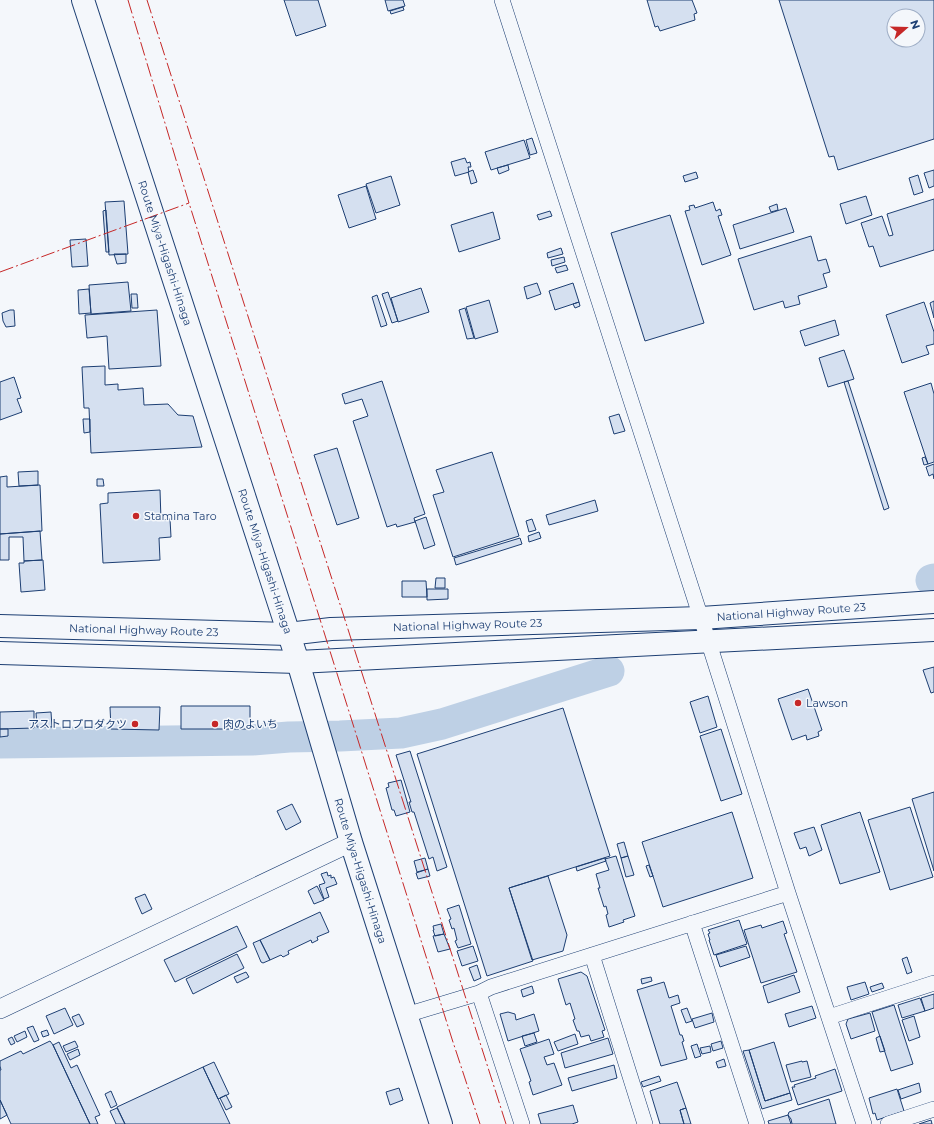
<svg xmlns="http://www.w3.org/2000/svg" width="934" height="1124" font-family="Montserrat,'Noto Sans JP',sans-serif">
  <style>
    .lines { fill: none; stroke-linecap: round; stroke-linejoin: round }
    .river { stroke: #bed0e5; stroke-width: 31 }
    .building { fill: #d5e0f0; stroke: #1d3f73; fill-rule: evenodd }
    .minor-casing { stroke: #1d3f73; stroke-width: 16 }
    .tertiary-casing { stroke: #1d3f73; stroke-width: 20 }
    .secondary-casing { stroke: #1d3f73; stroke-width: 24 }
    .trunk-casing { stroke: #1d3f73; stroke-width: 24 }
    .minor { stroke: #f4f7fb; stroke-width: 15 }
    .tertiary { stroke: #f4f7fb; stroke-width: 19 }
    .secondary { stroke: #f4f7fb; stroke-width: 22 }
    .trunk { stroke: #f4f7fb; stroke-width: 22 }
    .power { stroke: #c62828; stroke-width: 1; stroke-dasharray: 14 3 2 3; stroke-linecap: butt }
    .poi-dot { fill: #c62828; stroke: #f4f7fb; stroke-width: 1.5 }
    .labels { text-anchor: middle; stroke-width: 3; stroke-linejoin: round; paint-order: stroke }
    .street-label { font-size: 11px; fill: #1d3f73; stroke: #f4f7fb }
    .poi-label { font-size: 11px; fill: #1d3f73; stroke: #f4f7fb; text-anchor: start }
  </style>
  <rect width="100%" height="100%" fill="#f4f7fb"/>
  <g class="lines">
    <path class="river" d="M931 580 934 579
      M0 743 252 740 289 737 340 736 401 733 442 724 609 671"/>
  </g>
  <path class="building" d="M284 0H318L326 26 296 36Z
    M385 0H403L405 6 388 11Z
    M647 0H692L697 13 694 14 695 20 660 31 658 26 655 27Z
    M779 0H934V139L838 170 834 156 829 157ZM894 16H918V40H894Z
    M403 7 404 10 391 14 390 11Z
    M532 138 537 153 530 155 526 140Z
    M524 140 530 158 491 170 485 152Z
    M465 158 467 163 470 162 471 167H468L469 172 455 176 451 162Z
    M508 165 509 170 499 174 497 168Z
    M473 170 477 182 471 184 468 172Z
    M934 170V186L929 188 924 173Z
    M696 172 698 178 685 182 683 176Z
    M918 175 923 192 914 195 909 178Z
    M391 176 400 205 376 213 366 184Z
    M366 186 376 219 349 228 338 195Z
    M866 196 872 215 846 224 840 204Z
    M934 199V250L880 267 873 246 869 247 861 223 882 216 889 236 893 235 887 214Z
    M124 201 128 254 109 255 105 202Z
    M713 202 716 211 720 209 722 215 718 216 731 255 702 265 685 211 690 210 689 206 694 205 695 208Z
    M777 204 778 210 771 212 769 207Z
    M786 208 794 232 740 249 733 225Z
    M106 210 109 252H106L103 211Z
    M550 211 552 216 539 220 537 215Z
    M493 212 500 239 459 252 451 225Z
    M670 215 704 323 645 341 611 233Z
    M811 236 818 261 826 259 830 272 823 274 827 287 798 296 800 304 785 308 783 301 754 310 738 259Z
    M86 239 88 266 72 267 70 240Z
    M561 248 563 254 548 258 547 253Z
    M114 254H126V263L117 264Z
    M564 257 565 262 552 266 551 260Z
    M566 265 568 270 557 273 555 268Z
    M128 282 131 311 91 314 89 285Z
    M537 283 541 294 527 299 524 287Z
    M573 283 579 302 555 310 549 291Z
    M421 288 429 312 398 322 391 298Z
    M89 289 91 313 79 314 78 290Z
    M388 292 398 321 392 323 382 294Z
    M131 294H137L138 308H132Z
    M377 295 387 325 381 327 372 297Z
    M489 300 498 332 475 339 466 307Z
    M934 301V318L930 303Z
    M579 302 580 306 575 308 573 304Z
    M924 302 934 332V344L926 346 929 354 902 363 886 315Z
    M465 308 474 338 467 339 459 310Z
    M10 310H14L15 326 6 327 3 321 2 313Z
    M157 310 161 366 109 369 107 336 87 338 85 315Z
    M835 320 839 335 805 346 800 331Z
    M844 350 854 379 828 387 819 358Z
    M105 366V385L118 384V390L143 388 144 405 168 404 178 415 193 416 202 447 91 453 89 408H84L82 367Z
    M14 377 21 398 17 399 22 412 0 420V382Z
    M382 381 425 514 414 518 415 522 397 527 396 524 387 527 353 421 368 416 362 399 345 404 342 394Z
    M848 381 889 508 884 510 844 382Z
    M931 383 934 394V462L928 464 904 392Z
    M619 414 625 431 614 434 609 417Z
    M83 419H90V432L84 433Z
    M337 448 359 518 337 525 314 455Z
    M492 452 519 536 453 557 433 495 444 492 436 470Z
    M925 457 928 464 924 465 922 458Z
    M934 464V479L933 474 929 476 926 467Z
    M38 471V485L19 486 18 472Z
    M7 476V487L40 485 42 531 0 534V477Z
    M97 479H103L104 486H97Z
    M160 490 161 520 170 519 171 537 159 538 160 560 103 563 100 504 108 503V493Z
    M595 500 598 511 549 525 546 515Z
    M426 517 435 545 424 549 415 521Z
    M532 519 536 530 529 532 526 521Z
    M40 531 42 560 24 561 23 537H9V560H0V534Z
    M539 532 541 538 529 542 528 536Z
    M520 538 522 544 456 565 454 558Z
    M43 560 45 590 21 592 19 563H24V561Z
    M436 578H445V588H435Z
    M402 581H426L427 597H402Z
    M427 589H448V599L427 600Z
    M934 667V692L931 693 923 670Z
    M808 689 822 730 818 732 819 736 807 740 806 735 792 740 778 699Z
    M708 696 717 727 700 733 690 702Z
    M181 706H250V729H181Z
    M110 707H160L159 730 111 729Z
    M563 708 610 856 509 888 533 961 487 976 417 754Z
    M34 711V728L0 729V712Z
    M51 712 52 727H37L36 713Z
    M0 729H8V736L0 737Z
    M721 729 742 794 721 801 700 736Z
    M410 751 447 867 437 871 433 857 429 859 414 812H412L409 802H411L396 755Z
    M401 780 410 812 396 816 394 810H392L386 788 389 787 388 783Z
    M934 792V871L912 799Z
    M292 804 301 822 286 830 277 811Z
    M910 807 933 877 890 890 868 820Z
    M732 812 753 878 663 907 642 842Z
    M860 812 880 872 840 884 821 825Z
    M814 827 822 850 809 856 806 847 800 849 794 833Z
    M624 842 628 856 621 858 617 844Z
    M616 856 635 916 623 920 624 922 609 927 606 915 608 914 606 906 604 907 598 888H600L596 874 609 870 605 859Z
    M628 856 634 875 626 877 621 858Z
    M425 858 428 869 417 872 414 861Z
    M605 858 606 861 577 871 576 867Z
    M649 865 653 876 650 877 646 866Z
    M428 869 430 876 418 879 416 873Z
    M327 872 328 876 331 875V878L334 877 337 884 326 888 329 897 324 899 319 885 325 883 321 874Z
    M548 876 567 935 563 951 532 960 509 888Z
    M317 886 324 900 314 904 308 891Z
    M145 894 152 909 142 914 135 898Z
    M459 905 471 944 458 948 455 941 457 940 454 928 452 929 449 920 451 919 447 909Z
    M320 912 329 932 317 937 318 940 312 943 311 940 288 951 289 954 283 957 281 955 270 960 260 940Z
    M739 920 747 944 714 955 709 940H710L708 934 710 933 708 930Z
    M783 921 787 933 784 934 797 972 761 983 744 930 761 925 762 928Z
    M441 924 444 934 435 936 433 930H434L433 926Z
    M237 926 247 947 175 982 164 960Z
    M444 934 450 949 438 952 433 936Z
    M260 940 270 960 263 963 261 962 253 943Z
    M473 946 478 961 462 966 457 951Z
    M746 946 750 957 720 967 716 955Z
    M237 954 244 968 193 994 186 979Z
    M907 957 912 972 907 974 902 959Z
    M477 965 481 978 474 981 469 968Z
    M246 972 249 977 237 983 234 977Z
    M581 972 587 976 605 1030 602 1031 604 1037 591 1041 589 1035 581 1037 579 1031H577L573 1020 575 1019 570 1003 566 1005 558 979Z
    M794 975 800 992 768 1003 763 986Z
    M651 977 652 981 642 984 641 979Z
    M664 982 669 998 678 995 680 1003 671 1006 680 1035H682L684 1041 682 1042 687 1059 661 1066 637 990Z
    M865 982 869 994 851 1000 847 987Z
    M882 983 884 988 872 992 870 987Z
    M532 986 534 993 523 997 521 990Z
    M934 994V1008L925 1011 921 998Z
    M920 998 925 1011 902 1018 898 1005Z
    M894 1005 913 1064 891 1071 872 1012Z
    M812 1006 816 1018 789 1027 785 1014Z
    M65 1008 73 1025 54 1034 46 1016Z
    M687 1008 692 1021 686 1023 681 1010Z
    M508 1012 515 1014 516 1020 534 1014 539 1031 508 1041 500 1014Z
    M712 1013 714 1022 695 1028 692 1019Z
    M870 1013 875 1031 851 1039 846 1024 848 1019Z
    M79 1014 84 1024 77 1027 72 1017Z
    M914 1016 920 1037 909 1041 902 1020Z
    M33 1026 39 1040 34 1042 27 1028Z
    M47 1030 49 1035 43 1037 41 1032Z
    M25 1031 27 1037 17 1042 14 1036Z
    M534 1033 537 1042 525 1046 522 1036Z
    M575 1034 578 1044 558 1051 554 1042Z
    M880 1036 885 1051 880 1052 876 1038Z
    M12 1037 15 1043 11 1045 8 1039Z
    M608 1038 613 1054 565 1068 561 1053Z
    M549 1039 554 1054 544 1057 547 1065 554 1063 562 1085 533 1095 529 1082 531 1081 520 1049Z
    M50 1041 53 1045 90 1124H11L0 1100V1070H1L0 1066V1061L21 1051 23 1054Z
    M75 1041 78 1047 66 1052 63 1046Z
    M721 1041 723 1048 713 1051 711 1044Z
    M59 1042 71 1068 77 1065 100 1115 95 1117 98 1124H90L53 1045Z
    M774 1042 790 1093 765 1101 749 1050Z
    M697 1044 701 1056 695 1058 691 1046Z
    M710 1046 711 1052 702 1054 700 1048Z
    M78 1049 80 1055 70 1060 67 1054Z
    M749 1050 765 1101 790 1093 792 1100 762 1109 743 1051Z
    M724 1059 726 1066 718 1068 716 1062Z
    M802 1061V1062L807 1061 811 1077 791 1082 786 1065Z
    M214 1062 229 1094 218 1099 203 1067Z
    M614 1065 617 1078 572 1091 568 1078Z
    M203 1067 230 1124H125L117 1107Z
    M835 1069 842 1091 798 1105 792 1087H795L794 1085 816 1078 815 1076Z
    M659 1076 661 1081 643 1087 641 1082Z
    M677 1082 686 1108 680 1110 684 1124H660L650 1091Z
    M919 1083 921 1092 901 1099 898 1090Z
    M399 1088 403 1100 390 1105 386 1092Z
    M897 1089 904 1111 877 1120 875 1113 873 1114 869 1098Z
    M111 1091 117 1105 111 1108 105 1094Z
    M226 1095 232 1107 226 1110 220 1098Z
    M829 1099 836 1124H792L791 1119 788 1115 789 1112Z
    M0 1100 7 1115 0 1119Z
    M573 1105 578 1122 572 1124H541L538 1114Z
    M117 1108 125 1124H116L110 1111Z
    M686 1108 691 1124H684L680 1110Z
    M788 1115 791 1124H769L768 1121Z
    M931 1120 932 1124H919Z"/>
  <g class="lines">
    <defs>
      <path id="minor" d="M502 0 701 618 788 893 864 1124
        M692 923 757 1124
        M592 955 645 1124
        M479 993 522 1124
        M406 1015 479 993 491 987 788 893
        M829 1017 934 983
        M888 1124 934 1109"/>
      <path id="tertiary" d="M0 1009 351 842"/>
      <g id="secondary">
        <path id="s1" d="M83 0 298 662 351 842 441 1124"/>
      </g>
      <g id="trunk">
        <path id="s2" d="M0 626 288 634 331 629 701 618 934 602"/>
        <path d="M0 653 298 662 934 630"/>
      </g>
    </defs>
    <use href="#minor" class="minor-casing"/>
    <use href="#tertiary" class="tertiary-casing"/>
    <use href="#secondary" class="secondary-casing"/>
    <use href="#trunk" class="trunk-casing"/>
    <use href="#minor" class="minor"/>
    <use href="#tertiary" class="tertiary"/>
    <use href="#secondary" class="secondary"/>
    <use href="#trunk" class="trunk"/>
    <path class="power" d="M128 0 189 203 452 1039 480 1124
      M147 0 506 1124
      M0 272 189 203"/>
  </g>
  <g class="poi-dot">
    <circle cx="136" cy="516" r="4"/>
    <circle cx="798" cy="703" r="4"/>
    <circle cx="135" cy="724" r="4"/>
    <circle cx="215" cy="724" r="4"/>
  </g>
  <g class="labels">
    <g class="street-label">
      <text dy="4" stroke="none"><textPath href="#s1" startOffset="266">Route Miya-Higashi-Hinaga</textPath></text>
      <text dy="4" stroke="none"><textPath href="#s1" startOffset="590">Route Miya-Higashi-Hinaga</textPath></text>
      <text dy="4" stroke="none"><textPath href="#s2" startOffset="792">National Highway Route 23</textPath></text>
      <text dy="4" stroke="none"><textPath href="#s2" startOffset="468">National Highway Route 23</textPath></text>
      <text dy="4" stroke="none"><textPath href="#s2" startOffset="144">National Highway Route 23</textPath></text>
      <text dy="4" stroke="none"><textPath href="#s1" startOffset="914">Route Miya-Higashi-Hinaga</textPath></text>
    </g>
    <g class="poi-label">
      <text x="144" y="520">Stamina Taro</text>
      <text x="806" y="707">Lawson</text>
      <text x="127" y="728" text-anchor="end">アストロプロダクツ</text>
      <text x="223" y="728">肉のよいち</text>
    </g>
  </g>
  <g transform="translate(906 28) rotate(70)"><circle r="19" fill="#f4f7fb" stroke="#9eadc5"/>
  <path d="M0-3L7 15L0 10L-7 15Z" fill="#c62828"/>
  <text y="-6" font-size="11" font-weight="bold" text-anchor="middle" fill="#1d3f73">N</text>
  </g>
</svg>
